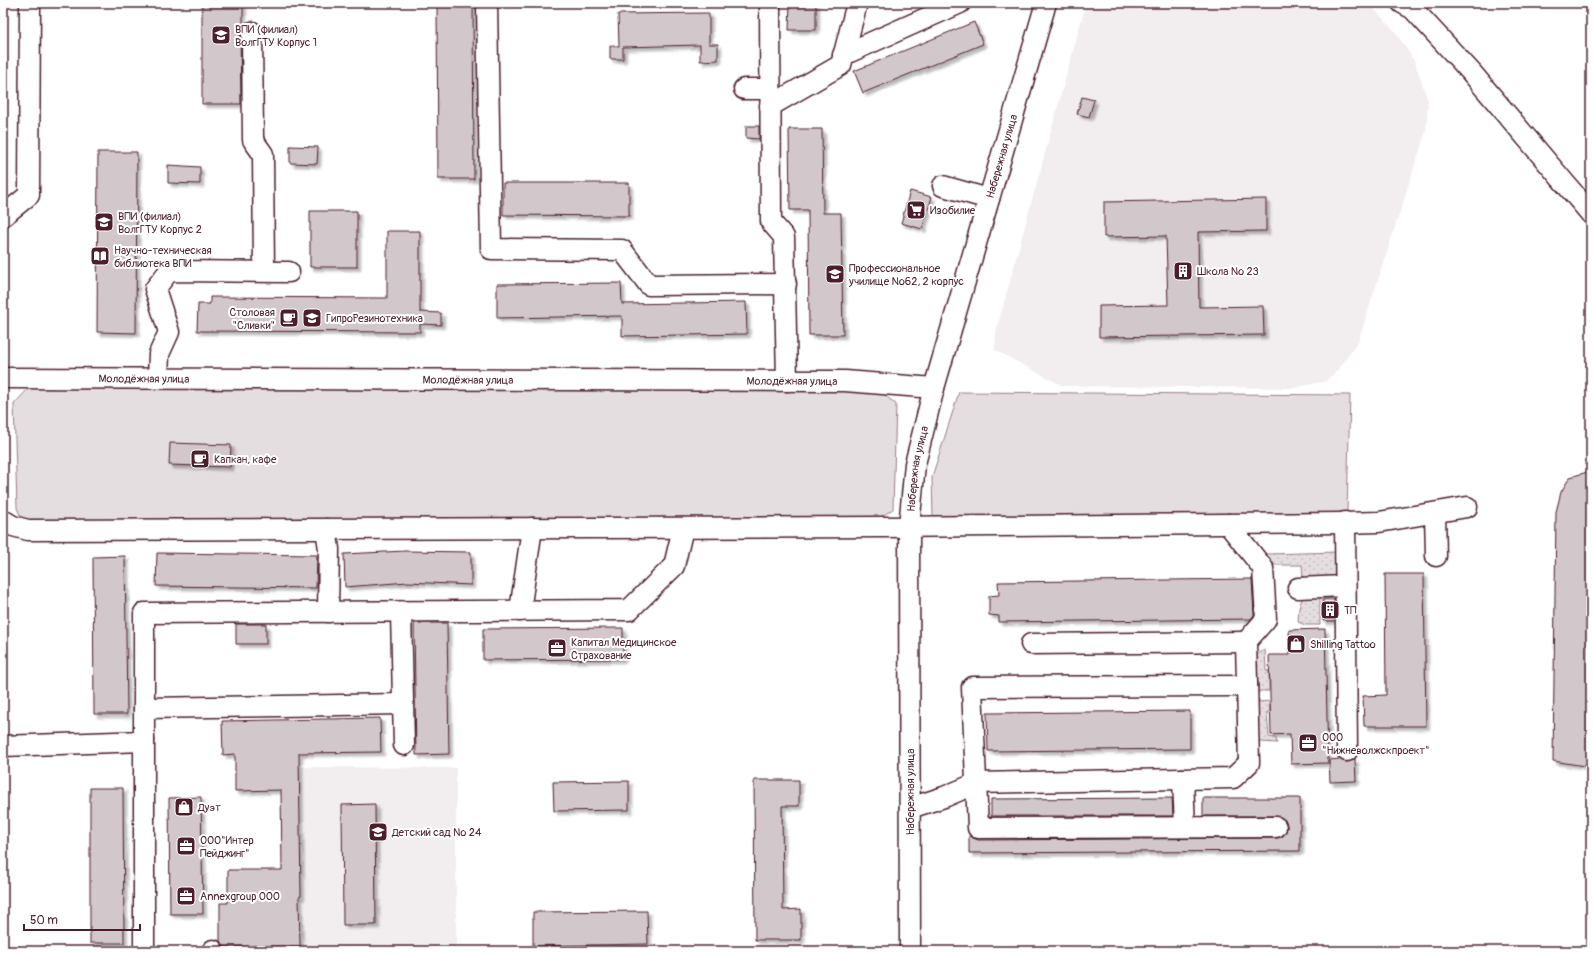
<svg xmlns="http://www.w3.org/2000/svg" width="1594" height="954" font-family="Pangolin,sans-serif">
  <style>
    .built { fill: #f2eeef }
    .grass { fill: url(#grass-dots); stroke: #987e86 }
    .park { fill: #e5dee0; stroke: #987e86 }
    .building { fill: #d2c7cb; stroke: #4a1f2b; filter: url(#shadow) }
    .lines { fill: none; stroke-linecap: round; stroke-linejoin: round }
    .minor-casing { stroke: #4a1f2b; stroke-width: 23 }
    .minor { stroke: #fff; stroke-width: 20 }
    .labels { text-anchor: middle; stroke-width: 4; stroke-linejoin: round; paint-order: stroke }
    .poi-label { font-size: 11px; fill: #4a1f2b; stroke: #fff; text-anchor: start }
    .street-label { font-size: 11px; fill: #4a1f2b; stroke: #fff }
  </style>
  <defs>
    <pattern id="grass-dots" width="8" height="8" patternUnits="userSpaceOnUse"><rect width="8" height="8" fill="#e5dee0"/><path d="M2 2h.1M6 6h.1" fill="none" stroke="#c6bec0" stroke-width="1.8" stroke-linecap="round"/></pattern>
    <filter id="shadow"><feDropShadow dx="3.5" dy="3.5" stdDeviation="1" flood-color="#0004"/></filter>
  </defs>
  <rect width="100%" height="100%" fill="#fff"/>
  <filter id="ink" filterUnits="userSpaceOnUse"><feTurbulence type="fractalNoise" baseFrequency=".025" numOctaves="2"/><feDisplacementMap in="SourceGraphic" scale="8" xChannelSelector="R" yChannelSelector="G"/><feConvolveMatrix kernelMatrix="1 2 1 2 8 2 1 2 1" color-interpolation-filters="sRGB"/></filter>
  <g filter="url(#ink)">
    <path class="built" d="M1086 3H1361L1374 9 1395 31 1415 62 1428 101 1426 131 1358 342 1339 369 1326 381 1295 388 1063 386 995 350 996 332Z
      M299 767 456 768V951H301Z"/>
    <path class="grass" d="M1338 552 1339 579H1303L1302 565H1274L1266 554Z
      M1313 593 1320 596V625H1305L1298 622 1299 608 1302 599Z
      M1265 650 1266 671H1269V691H1259V693L1253 694C1253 678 1247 656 1265 650Z
      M1259 699V702L1269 701 1270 712H1267L1269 737 1276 738 1277 743 1260 742 1255 736 1253 700Z"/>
    <path class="park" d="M30 387 877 389 896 404 893 509 876 520 24 524 17 508 14 404Z
      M959 392 1350 395 1347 513 933 517 932 477Z"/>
    <path class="building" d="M202 3H243V25L240 32 241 104H202Z
      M437 3H473L474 179H438Z
      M790 3H816V30H789Z
      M709 13V44H718V60L700 61V45L623 47V59H610V46H619L618 14Z
      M974 22 983 44 863 93 854 71Z
      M1082 97 1094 100 1089 117 1077 114Z
      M746 126H759V139L746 138Z
      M789 129H822L823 213H841L843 335H809L808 210H790Z
      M290 146 318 147 317 164 290 163Z
      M98 152H137L136 333 97 332Z
      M168 165 200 167V184L168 183Z
      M503 183H629V216L503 215Z
      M910 191 932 197 922 229 901 223Z
      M1266 199V231L1198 232 1199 307 1263 306 1264 335 1099 337V306L1168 305 1166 236 1104 237V202Z
      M310 211H357V267H310Z
      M387 231H420V312L441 313V325L420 324V332L197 331 198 304H210V297L387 298Z
      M621 283 622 304 746 302 747 334 622 336V316L497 318V284Z
      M170 443 231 445 230 467 169 465Z
      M1591 471V767L1553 761 1556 512 1561 492 1570 477Z
      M405 551 471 552V585L408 582 345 587 344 554Z
      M157 553 317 555 316 588 156 586Z
      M125 556 127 714H94L93 557Z
      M1385 574H1424L1426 726H1364L1363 696 1386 695Z
      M1252 579 1254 615 1251 619 999 622V616L989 615V596L999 595 998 582Z
      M1323 599H1334V621H1323Z
      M414 623H447L449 754 416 755Z
      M236 624H266V644H236Z
      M623 628V659L483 660V629Z
      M1325 629 1328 763 1291 764 1290 734 1271 735 1269 655H1290L1289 630Z
      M1190 711V749L988 751 987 713Z
      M380 718 381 752 299 753 301 896 299 897 300 946 224 947 220 942V903H228V870H282L281 790 235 791V754L223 755 222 721Z
      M1340 759 1347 762 1355 759 1356 781 1330 782 1329 760Z
      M754 780H799V806H782L783 910 801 909V940H755Z
      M629 781V810L554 811 553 782Z
      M90 788H123L124 943H90Z
      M201 797 203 914H170L169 798Z
      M1172 798 1173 816H991V799Z
      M1203 798H1300V851L969 853V836L978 840 1276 838 1282 837 1286 832 1287 827 1286 821 1276 816H1203Z
      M375 804 376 925H343L342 805Z
      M647 911 648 944 533 946V912Z"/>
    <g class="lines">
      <defs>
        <g id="minor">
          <path d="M487 3 491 249 622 250 649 285 786 284"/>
          <path d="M770 3 771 222 784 237 787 381"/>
          <path d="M1402 3 1413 9 1471 72 1591 214"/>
          <path d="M252 32 253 140 263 154 264 271"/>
          <path d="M843 55 960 3"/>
          <path d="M744 89H770"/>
          <path d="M770 106 841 65 857 3"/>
          <path d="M943 186 989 199"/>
          <path d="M3 216 29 195 30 3"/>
          <path id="s1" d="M3 378 845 381 934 388"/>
          <path d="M158 378 159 354 169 332 155 289 169 271 289 272"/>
          <path d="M1435 513 1436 556"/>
          <path d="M3 520 13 526 28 530 883 527 1342 523 1379 522 1467 507"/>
          <path d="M1345 522 1347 751"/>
          <path d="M326 529 329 549 328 612"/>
          <path d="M1298 588 1345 586"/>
          <path d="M520 611 532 528"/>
          <path d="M401 612 404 745"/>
          <path d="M1031 644 1246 642"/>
          <path d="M1247 686 972 687 978 828 1276 827"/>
          <path d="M144 708 403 704"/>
          <path d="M3 746 144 741"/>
          <path d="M1183 779 1185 827"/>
          <path d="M910 808 944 797 977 783 1233 778 1249 763 1246 642 1266 619 1263 568 1228 524"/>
          <path d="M144 951V613L629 610 674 566 683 528"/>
          <path d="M213 951V950"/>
          <path id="s2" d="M910 951 909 527 915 464 934 388 1046 3"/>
        </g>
      </defs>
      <use href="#minor" class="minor-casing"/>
      <use href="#minor" class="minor"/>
    </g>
  </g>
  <defs>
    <symbol id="university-square" viewBox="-11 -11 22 22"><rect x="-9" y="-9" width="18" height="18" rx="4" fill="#4a1f2b" stroke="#fff"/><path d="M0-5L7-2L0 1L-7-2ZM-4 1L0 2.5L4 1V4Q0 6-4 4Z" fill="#fff"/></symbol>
    <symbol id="supermarket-square" viewBox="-11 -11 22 22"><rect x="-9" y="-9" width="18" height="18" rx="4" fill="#4a1f2b" stroke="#fff"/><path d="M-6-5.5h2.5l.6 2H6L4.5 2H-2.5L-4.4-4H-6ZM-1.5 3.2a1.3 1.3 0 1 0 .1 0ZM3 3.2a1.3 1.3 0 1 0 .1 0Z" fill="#fff"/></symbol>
    <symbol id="library-square" viewBox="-11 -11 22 22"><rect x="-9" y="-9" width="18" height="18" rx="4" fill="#4a1f2b" stroke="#fff"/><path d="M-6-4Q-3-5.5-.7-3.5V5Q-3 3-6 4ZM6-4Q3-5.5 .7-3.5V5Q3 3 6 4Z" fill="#fff"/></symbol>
    <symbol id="building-square" viewBox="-11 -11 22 22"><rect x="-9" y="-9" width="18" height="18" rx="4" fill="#4a1f2b" stroke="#fff"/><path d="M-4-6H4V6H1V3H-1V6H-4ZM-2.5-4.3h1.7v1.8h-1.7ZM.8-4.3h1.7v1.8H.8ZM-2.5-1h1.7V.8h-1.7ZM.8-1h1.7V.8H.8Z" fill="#fff"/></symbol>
    <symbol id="school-square" viewBox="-11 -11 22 22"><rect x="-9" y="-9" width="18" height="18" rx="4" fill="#4a1f2b" stroke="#fff"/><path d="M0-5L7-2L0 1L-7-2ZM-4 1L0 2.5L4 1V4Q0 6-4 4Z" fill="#fff"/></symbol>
    <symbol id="cafe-square" viewBox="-11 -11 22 22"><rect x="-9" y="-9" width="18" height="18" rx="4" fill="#4a1f2b" stroke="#fff"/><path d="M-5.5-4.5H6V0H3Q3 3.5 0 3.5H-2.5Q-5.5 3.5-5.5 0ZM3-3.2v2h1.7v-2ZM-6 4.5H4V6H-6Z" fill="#fff"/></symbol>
    <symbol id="shop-square" viewBox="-11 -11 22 22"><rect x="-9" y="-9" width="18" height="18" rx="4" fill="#4a1f2b" stroke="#fff"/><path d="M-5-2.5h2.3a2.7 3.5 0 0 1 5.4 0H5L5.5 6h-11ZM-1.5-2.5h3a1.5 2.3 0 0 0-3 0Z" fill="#fff"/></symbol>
    <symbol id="office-square" viewBox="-11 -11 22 22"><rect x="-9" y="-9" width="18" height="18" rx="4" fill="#4a1f2b" stroke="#fff"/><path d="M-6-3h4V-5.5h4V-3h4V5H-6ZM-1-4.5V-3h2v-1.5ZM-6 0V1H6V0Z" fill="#fff"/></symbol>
  </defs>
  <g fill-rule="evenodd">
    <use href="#university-square" x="210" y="24" width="22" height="22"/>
    <use href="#supermarket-square" x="905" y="199" width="22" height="22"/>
    <use href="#university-square" x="93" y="211" width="22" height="22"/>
    <use href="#library-square" x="89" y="245" width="22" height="22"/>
    <use href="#building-square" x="1172" y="260" width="22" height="22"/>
    <use href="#school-square" x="824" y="263" width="22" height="22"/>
    <use href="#cafe-square" x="278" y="307" width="22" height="22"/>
    <use href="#university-square" x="301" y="307" width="22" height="22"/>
    <use href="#cafe-square" x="189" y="448" width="22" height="22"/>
    <use href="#building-square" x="1319" y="599" width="22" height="22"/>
    <use href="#shop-square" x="1285" y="633" width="22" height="22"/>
    <use href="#office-square" x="546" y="637" width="22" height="22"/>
    <use href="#office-square" x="1297" y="732" width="22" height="22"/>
    <use href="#shop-square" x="173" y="796" width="22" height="22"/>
    <use href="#school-square" x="367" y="821" width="22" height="22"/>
    <use href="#office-square" x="175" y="835" width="22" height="22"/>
    <use href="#office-square" x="175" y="885" width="22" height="22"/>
  </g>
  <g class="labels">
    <g class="poi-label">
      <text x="235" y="33">ВПИ (филиал)<tspan x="235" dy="13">ВолгГТУ Корпус 1</tspan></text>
      <text x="930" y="214">Изобилие</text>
      <text x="118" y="220">ВПИ (филиал)<tspan x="118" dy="13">ВолгГТУ Корпус 2</tspan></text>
      <text x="114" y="254">Научно-техническая<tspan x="114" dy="13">библиотека ВПИ</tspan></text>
      <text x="849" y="272">Профессиональное<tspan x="849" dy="13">училище №62, 2 корпус</tspan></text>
      <text x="1197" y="275">Школа № 23</text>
      <text x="275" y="316" text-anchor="end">Столовая<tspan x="275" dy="13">"Сливки"</tspan></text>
      <text x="326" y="322">ГипроРезинотехника</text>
      <text x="214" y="463">Капкан, кафе</text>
      <text x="1344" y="614">ТП</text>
      <text x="571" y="646">Капитал Медицинское<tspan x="571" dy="13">Страхование</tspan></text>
      <text x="1310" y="648">Shilling Tattoo</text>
      <text x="1322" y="741">ООО<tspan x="1322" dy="13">"Нижневолжскпроект"</tspan></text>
      <text x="198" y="811">Дуэт</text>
      <text x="392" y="836">Детский сад № 24</text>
      <text x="200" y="844">ООО"Интер<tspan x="200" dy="13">Пейджинг"</tspan></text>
      <text x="200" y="900">Annexgroup ООО</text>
    </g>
    <g class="street-label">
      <text dy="4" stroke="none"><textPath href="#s2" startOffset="807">Набережная улица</textPath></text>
      <text dy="4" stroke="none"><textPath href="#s1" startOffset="141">Молодёжная улица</textPath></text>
      <text dy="4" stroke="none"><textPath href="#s1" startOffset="465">Молодёжная улица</textPath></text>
      <text dy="4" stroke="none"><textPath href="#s1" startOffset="789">Молодёжная улица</textPath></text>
      <text dy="4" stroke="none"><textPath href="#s2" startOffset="483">Набережная улица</textPath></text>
      <text transform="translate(910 792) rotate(-90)" y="4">Набережная улица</text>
    </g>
  </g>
  <rect width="1594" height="954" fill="none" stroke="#fff" stroke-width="16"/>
  <rect x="8" y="8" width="1578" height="938" fill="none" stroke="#4a1f2b" stroke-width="1.5" filter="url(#ink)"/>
  <path d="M24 924v6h116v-6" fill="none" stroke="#4a1f2b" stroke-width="2"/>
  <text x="30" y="924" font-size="12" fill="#4a1f2b" stroke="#ffffff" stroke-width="3" paint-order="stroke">50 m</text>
</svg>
